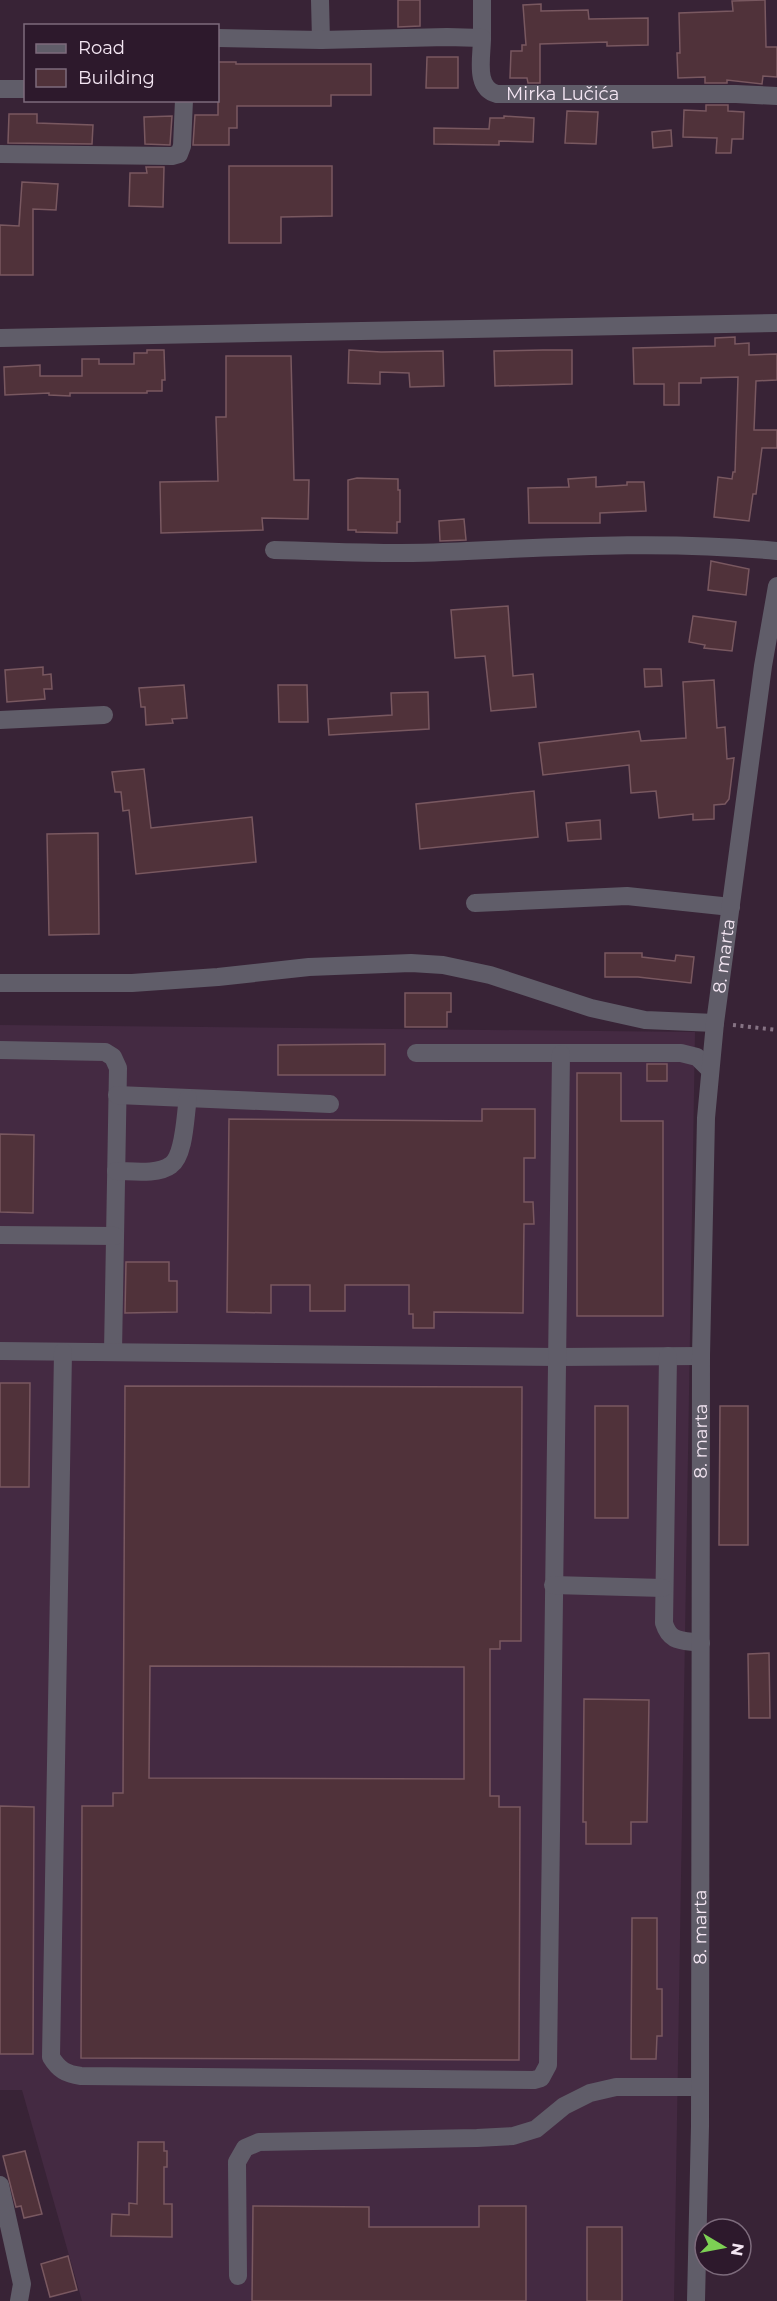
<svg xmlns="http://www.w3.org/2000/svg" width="777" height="2301" font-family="Montserrat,sans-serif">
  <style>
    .built { fill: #442a42 }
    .building { fill: #50323a; stroke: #795860; stroke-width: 1.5; fill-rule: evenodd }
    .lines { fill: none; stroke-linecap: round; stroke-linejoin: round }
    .path { stroke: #867384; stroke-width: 4; stroke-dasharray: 3 4.5; stroke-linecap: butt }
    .minor { stroke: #605d69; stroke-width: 18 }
    .labels { text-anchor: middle; stroke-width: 4.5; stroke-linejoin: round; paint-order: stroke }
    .street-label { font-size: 18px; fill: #f4e6f3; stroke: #2d192c }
  </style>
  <rect width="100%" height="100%" fill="#382336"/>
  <path class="built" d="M0 1025 695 1032 674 2301H82L22 2090H0Z"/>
  <path class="building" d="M398 0H420V26L398 27Z
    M765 0 766 47H777V77L763 76 762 84 727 80V83H705V77L678 78 677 53H680L679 13 733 11 732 1Z
    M541 4V11L588 10 589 19 648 18V45L607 46V42L540 44V83H528L527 78H510L511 51H522V45H526L523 5Z
    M427 57H458V88H426Z
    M218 62H236V64H371V95H331V106H237V128H229V145H193L195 115H218Z
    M706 105H728V111L744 112 743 139H732L731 153H716L717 138 683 137 684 110 706 111Z
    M567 111 598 112 596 144 565 143Z
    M9 114H37V123L93 125 92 144 8 143Z
    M172 116 170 145 145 144 144 117Z
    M504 116 534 118 533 142 499 141V145L434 144V128L489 129 490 118H504Z
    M671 130 672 146 653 148 652 132Z
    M229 166H332V216L281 217V243H229Z
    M146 167H164L163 207 129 206 130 173H147Z
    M22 182 58 184 56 210 33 209V275H0V225L19 226Z
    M735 337V344L749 343V355L777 354V380L756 381 754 430H777V448H762L756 494H753L749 521 714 517 718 477 732 479 733 472H735L738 377 701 378V383H679V405H664V384H634L633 348 715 346V338Z
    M147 350H164L165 380H162V391H147V393H70V396L49 395V393L5 395 4 367 40 365V376H82V359H99V364H134V353H147Z
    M349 350 381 352 443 351 444 386 410 387 409 373 380 372V384L348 383Z
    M543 350H572V384L495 386 494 351Z
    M226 356H291L294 480H309L308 519 262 518 263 530 161 533 160 482 218 481 216 417H226Z
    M596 477V487L627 485V482H644L646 511 600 513V523H529L528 488 569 487 568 479Z
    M357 478 398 479V490H400V522H397V533L356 532V530H348V480Z
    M464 519 466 540 440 541 439 521Z
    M711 561 749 569 746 595 708 590Z
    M508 606 513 676 533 674 536 707 491 711 485 656 455 658 451 610Z
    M693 616 736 622 732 651 704 648 705 645 689 642Z
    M43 667V675L51 674 52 689H44L45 699 7 702 5 670Z
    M644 669H661L662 686 645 687Z
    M714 680 717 728 725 727 727 759 734 758 729 799 725 804 714 805V819L693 820V814L659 818 656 791 631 793 629 765 543 775 539 743 639 731 641 741 686 738 683 682Z
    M184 685 187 718 172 719 173 723 146 725 145 707H141L139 688Z
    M278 685H307L308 722H279Z
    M428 692 429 729 329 735 328 719 392 715 391 693Z
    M144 769 151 828 252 817 256 862 136 874 129 810 123 811 121 792H115L112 772Z
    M534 791 538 837 420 849 416 804Z
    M600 820 601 839 568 841 566 823Z
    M98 833 99 934 49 935 47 834Z
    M605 953H642V957L675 961 676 955 694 957 691 983 638 977H605Z
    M405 993H451V1012H447V1027H405Z
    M385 1044V1075H278V1045Z
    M647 1064H667V1081H647Z
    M577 1073H621V1121H663V1316H577Z
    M482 1109H535V1158H524V1202H533L534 1224H524L523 1313 434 1312V1328H413V1314H409V1285H345V1311H310V1285H271V1313L227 1312 229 1119 482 1121Z
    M0 1134 34 1135 33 1213 0 1212Z
    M126 1262H169V1281H177V1312L125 1313Z
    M0 1383H30L29 1487H0Z
    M125 1386 522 1387 521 1641H500V1649H490V1796H499V1807H520L519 2060 81 2058 82 1806H113V1793H123ZM150 1666 464 1667V1779L149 1778Z
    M595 1406H628V1518H595Z
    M720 1406H748V1545H719Z
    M769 1653 770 1718H749L748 1654Z
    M584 1699 649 1700 647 1822H631V1844H586V1822H583Z
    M0 1806 34 1807 33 2054H0Z
    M632 1918H657V1989H662V2036H657L656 2059H631Z
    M138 2142H164V2151H167V2167H164V2204H172V2237L111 2236 112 2214 129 2215V2203L137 2204Z
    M25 2151 42 2214 24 2218 21 2206 16 2207 3 2156Z
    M253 2206 369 2207V2227H479V2206H526V2301H252Z
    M587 2227H622V2301H587Z
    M68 2256 77 2290 50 2297 41 2264Z"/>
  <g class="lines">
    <path class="path" d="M733 1025 777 1030"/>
    <g class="minor">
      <path d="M320 0 321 40"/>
      <path d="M482 0V38"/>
      <path id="s1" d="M218 38 321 40 447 37 482 38C482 57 474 88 497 94H736L777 96"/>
      <path d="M0 89H26"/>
      <path d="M0 154 172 156 179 154 182 146 184 100"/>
      <path d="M0 338 777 323"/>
      <path d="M274 550C330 551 387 555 443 552 555 547 665 540 777 551"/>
      <path d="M0 720 104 715"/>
      <path d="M475 903 627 896 731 907"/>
      <path d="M0 983H132L218 977 309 967 411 963 443 965 490 975 591 1008 645 1020 715 1023"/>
      <path d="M0 1050 105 1052 113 1057 118 1068 113 1352"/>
      <path d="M416 1053H681L697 1057 710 1070"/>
      <path d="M117 1095 330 1104"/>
      <path d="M116 1171C131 1171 158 1175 171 1165 185 1155 185 1115 188 1098"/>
      <path d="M0 1235 115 1236"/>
      <path d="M0 1351 557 1357 701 1356"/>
      <path d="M63 1352 51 2057C59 2070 66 2074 81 2076L534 2080 541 2078 548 2065 561 1054"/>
      <path d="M668 1356 664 1623C670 1643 682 1640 701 1643"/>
      <path d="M553 1585 663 1588"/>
      <path d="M0 2185 22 2284 19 2301"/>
      <path d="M238 2276 237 2162 245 2148 259 2142 477 2138 513 2136 536 2129 564 2106 590 2093 616 2087H700"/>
      <path id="s2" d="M696 2301 700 2126 701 1356 706 1118 715 1023 763 666 777 586"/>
    </g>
  </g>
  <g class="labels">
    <g class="street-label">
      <text dy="6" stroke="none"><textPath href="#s1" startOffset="393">Mirka Lučića</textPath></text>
      <text dy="6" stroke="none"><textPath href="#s2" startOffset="1346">8. marta</textPath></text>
      <text dy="6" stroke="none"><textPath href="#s2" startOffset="860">8. marta</textPath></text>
      <text dy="6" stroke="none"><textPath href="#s2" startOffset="374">8. marta</textPath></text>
    </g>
  </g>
  <rect x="24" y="24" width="195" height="78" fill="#2d192c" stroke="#7d6b7c" stroke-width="1.5"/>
  <rect x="36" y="44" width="30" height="9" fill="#605d69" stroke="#7d6b7c" stroke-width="1.5"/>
  <text x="78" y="54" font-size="18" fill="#f4e6f3">Road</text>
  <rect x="36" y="69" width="30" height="18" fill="#50323a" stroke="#7d6b7c" stroke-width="1.5"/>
  <text x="78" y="84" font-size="18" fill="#f4e6f3">Building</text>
  <g transform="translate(723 2247) rotate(100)"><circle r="28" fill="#2d192c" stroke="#7d6b7c" stroke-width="1.5"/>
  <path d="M0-4.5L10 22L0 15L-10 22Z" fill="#7dd154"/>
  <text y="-9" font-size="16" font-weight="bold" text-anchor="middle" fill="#f4e6f3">N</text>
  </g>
</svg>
